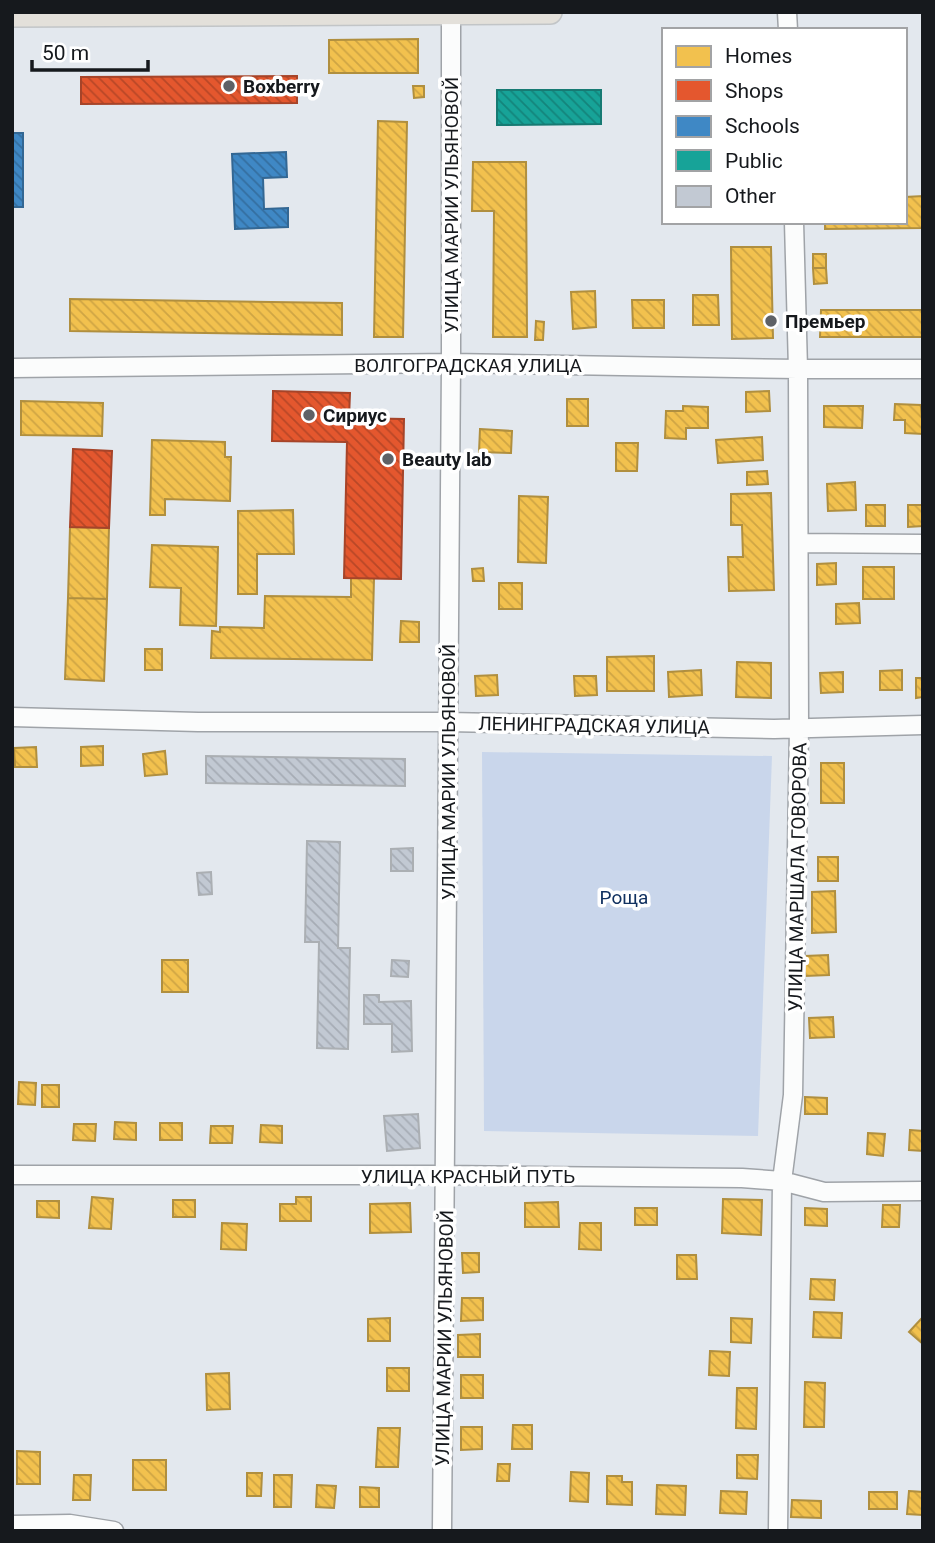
<svg xmlns="http://www.w3.org/2000/svg" width="935" height="1543" font-family="Roboto,sans-serif">
  <style>
    .green { fill: #c9d6eb }
    .homes { fill: url(#homes-back-hatch); stroke: #b08f3f; stroke-width: 2 }
    .shops { fill: url(#shops-back-hatch); stroke: #a64429; stroke-width: 2 }
    .schools { fill: url(#schools-back-hatch); stroke: #336793; stroke-width: 2 }
    .public { fill: url(#public-back-hatch); stroke: #177a73; stroke-width: 2 }
    .building { fill: url(#building-back-hatch); stroke: #abafb3; stroke-width: 2 }
    .lines { fill: none; stroke-linecap: round; stroke-linejoin: round }
    .minor-casing { stroke: #9fa3a8; stroke-width: 21 }
    .major-casing { stroke: #c2c5c7; stroke-width: 26 }
    .minor { stroke: #fbfcfc; stroke-width: 18 }
    .major { stroke: #e3e0da; stroke-width: 23 }
    .poi-dot { fill: #5e6166; stroke: #fff; stroke-width: 2.5 }
    .labels { text-anchor: middle; stroke-width: 7; stroke-linejoin: round; paint-order: stroke }
    .poi-label { font-size: 19px; font-weight: bold; fill: #16191d; stroke: #fff; text-anchor: start }
    .street-label { font-size: 19px; fill: #16191d; stroke: #fff }
    .park-label { font-size: 19px; fill: #113160; stroke: #fff }
  </style>
  <defs>
    <pattern id="homes-back-hatch" width="6" height="6" patternUnits="userSpaceOnUse" patternTransform="scale(1.75)"><rect width="6" height="6" fill="#f2c14e"/><path d="M-1 5l2 2M0 0l6 6M5-1l2 2" fill="none" stroke="#cfa544"/></pattern>
    <pattern id="shops-back-hatch" width="6" height="6" patternUnits="userSpaceOnUse" patternTransform="scale(1.75)"><rect width="6" height="6" fill="#e4572e"/><path d="M-1 5l2 2M0 0l6 6M5-1l2 2" fill="none" stroke="#b84727"/></pattern>
    <pattern id="schools-back-hatch" width="6" height="6" patternUnits="userSpaceOnUse" patternTransform="scale(1.75)"><rect width="6" height="6" fill="#3f88c5"/><path d="M-1 5l2 2M0 0l6 6M5-1l2 2" fill="none" stroke="#346e9f"/></pattern>
    <pattern id="public-back-hatch" width="6" height="6" patternUnits="userSpaceOnUse" patternTransform="scale(1.75)"><rect width="6" height="6" fill="#17a398"/><path d="M-1 5l2 2M0 0l6 6M5-1l2 2" fill="none" stroke="#14847b"/></pattern>
    <pattern id="building-back-hatch" width="6" height="6" patternUnits="userSpaceOnUse" patternTransform="scale(1.75)"><rect width="6" height="6" fill="#c2c9d3"/><path d="M-1 5l2 2M0 0l6 6M5-1l2 2" fill="none" stroke="#a6acb5"/></pattern>
  </defs>
  <rect width="100%" height="100%" fill="#e3e8ee"/>
  <path class="green" d="M482 752 772 756 758 1136 484 1131Z"/>
  <path class="homes" d="M418 39V73H329V40Z
    M413 86H424V97L414 98Z
    M378 121 407 122 403 337H374Z
    M473 162H526L527 337H493L494 211H472Z
    M923 196V228L825 229V222H905V197Z
    M731 247H771L773 338 732 339Z
    M813 254H826V268H813Z
    M813 268H826L827 283 814 284Z
    M595 291 596 327 573 329 571 292Z
    M693 295H718L719 325H693Z
    M70 299 342 303V335L70 331Z
    M632 300H664V328H633Z
    M821 310H923V337H820Z
    M536 321 544 322 543 340H535Z
    M769 391 770 411 746 412V392Z
    M567 399H588V426H567Z
    M21 401 103 403 102 436 21 435Z
    M895 404 921 405 923 434 905 433V420H894Z
    M683 406 708 407V428H686V439L665 438 666 411H683Z
    M824 406H863L862 428 824 427Z
    M480 429 512 431 511 453 479 452Z
    M762 437 763 460 718 463 716 440Z
    M152 440 225 442V457H231L230 501 165 499V515H150Z
    M616 443H638L637 471H616Z
    M767 471 768 484 747 485V472Z
    M855 482 856 510 828 511 827 484Z
    M771 493 774 590 729 591 728 557H743L742 525H731V494Z
    M519 496 548 497 546 563 518 562Z
    M866 505H885V526H866Z
    M908 505H923V526L908 527Z
    M293 510 294 554H257V594H238V511Z
    M70 527 109 528 107 599 68 598Z
    M152 545 218 547 216 626 180 625 181 588 150 587Z
    M836 563V584L817 585V564Z
    M863 567H894V599H863Z
    M483 568 484 581H473L472 569Z
    M351 578H374L372 660 211 658 212 631 220 632V627L264 628 265 596 351 597Z
    M499 583H522V609H499Z
    M68 598 107 599 104 681 65 679Z
    M859 603 860 623 836 624V604Z
    M401 621 419 622V642H400Z
    M145 649H162V670H145Z
    M654 656V691H607V657Z
    M737 662 771 663V698L736 697Z
    M701 670 702 695 669 697 668 672Z
    M902 670V690H880V671Z
    M843 672V692L821 693 820 673Z
    M497 675 498 695 476 696 475 676Z
    M574 676H596L597 695 575 696Z
    M916 678H923V697L916 698Z
    M103 746V765L81 766V747Z
    M36 747 37 767H15L14 748Z
    M165 751 167 774 145 776 143 754Z
    M821 763H844V803H821Z
    M818 857H838V881H818Z
    M835 891 836 932 812 933V892Z
    M828 955 829 975 805 976V956Z
    M162 960H188V992H162Z
    M833 1017 834 1037 810 1038 809 1018Z
    M19 1082 36 1083 35 1105 18 1104Z
    M42 1085H59V1107H42Z
    M805 1097 827 1098V1114H805Z
    M115 1122 136 1123V1140L114 1139Z
    M160 1123H182V1140H160Z
    M74 1124H96L95 1141 73 1140Z
    M261 1125 282 1126V1143L260 1142Z
    M211 1126H233L232 1143H210Z
    M910 1130 923 1131V1151L909 1150Z
    M868 1133 885 1134 883 1156 867 1154Z
    M92 1197 113 1199 111 1229 89 1228Z
    M296 1197H311V1221H280V1204H296Z
    M723 1199 762 1200 761 1235 722 1233Z
    M173 1200H195V1217H173Z
    M37 1201H59V1218L37 1217Z
    M558 1202 559 1227H525V1203Z
    M410 1203 411 1232 370 1233V1204Z
    M883 1205H900L899 1227H882Z
    M635 1208H657V1225H635Z
    M805 1208 827 1209V1226L805 1225Z
    M222 1223 247 1224 246 1250 221 1249Z
    M580 1223H601V1250L579 1249Z
    M462 1253H479V1272L463 1273Z
    M677 1255H696L697 1279H677Z
    M811 1279 835 1280 834 1300 810 1299Z
    M462 1298H483V1320L461 1321Z
    M814 1312 842 1313 841 1338 813 1337Z
    M390 1318V1341H368V1319Z
    M731 1318 752 1319 751 1343 731 1342Z
    M921 1319 923 1320V1344L909 1332Z
    M480 1334V1357H458V1335Z
    M710 1351 730 1352 729 1376 709 1375Z
    M387 1368H409V1391H387Z
    M229 1373 230 1409 207 1410 206 1374Z
    M461 1375H483V1398H461Z
    M805 1382 825 1383 824 1427H804Z
    M737 1388H757L756 1429 736 1428Z
    M513 1425H532V1449H512Z
    M461 1427H482V1449L461 1450Z
    M378 1428H400L398 1467H376Z
    M17 1451 40 1452V1484H17Z
    M737 1455H758L757 1479 737 1478Z
    M133 1460H166V1490H133Z
    M498 1464H510L509 1481H497Z
    M571 1472 589 1473 588 1502 570 1501Z
    M247 1473H262L261 1496H247Z
    M74 1475H91L90 1500H73Z
    M274 1475H292L291 1507H274Z
    M607 1476H622V1482H632V1505L607 1504Z
    M317 1485 336 1486 334 1508 316 1507Z
    M657 1485 686 1486 685 1515 656 1514Z
    M360 1487 379 1488V1507H360Z
    M721 1491 747 1492 746 1514 720 1513Z
    M909 1491 923 1492 922 1515 907 1514Z
    M869 1492H897V1509H869Z
    M792 1500 821 1501V1518L791 1517Z"/>
  <path class="shops" d="M297 76V103L81 104V77Z
    M273 391 350 393 349 418 404 419 401 579 344 578 347 442 272 441Z
    M73 449 112 451 109 528 70 527Z"/>
  <path class="schools" d="M12 133H23V207H12Z
    M286 152 287 177 263 178 264 209 288 208V227L235 229 232 154Z"/>
  <path class="public" d="M497 90H601V124L497 125Z"/>
  <path class="building" d="M206 756 405 759V786L206 783Z
    M307 841 340 842 338 948H350L348 1049 317 1048 319 942H305Z
    M413 848V871H391V849Z
    M211 872 212 894 199 895 197 873Z
    M392 960 409 961 408 977 391 976Z
    M364 995H379V1002L411 1001 412 1051 392 1052V1024H364Z
    M418 1114 420 1148 387 1151 384 1116Z"/>
  <g class="lines">
    <defs>
      <path id="minor" d="M787 12 788 30
        M12 368 451 363 798 369H923
        M799 543 923 544
        M12 717 198 722H448L774 729 923 725
        M12 1175H445L742 1178 782 1181 824 1192 923 1191
        M12 1525 70 1524 114 1531
        M442 1531 451 363V12
        M778 1531 782 1181 793 1095 799 728 798 369 794 222"/>
      <path id="major" d="M12 15 550 12"/>
    </defs>
    <use href="#minor" class="minor-casing"/>
    <use href="#major" class="major-casing"/>
    <use href="#minor" class="minor"/>
    <use href="#major" class="major"/>
  </g>
  <g class="poi-dot">
    <circle cx="229" cy="86" r="7"/>
    <circle cx="771" cy="321" r="7"/>
    <circle cx="309" cy="415" r="7"/>
    <circle cx="388" cy="459" r="7"/>
  </g>
  <g class="labels">
    <g class="poi-label">
      <text x="243" y="93">Boxberry</text>
      <text x="785" y="328">Премьер</text>
      <text x="323" y="422">Сириус</text>
      <text x="402" y="466">Beauty lab</text>
    </g>
    <g class="street-label">
      <text transform="translate(451 205) rotate(-90)" y="7">УЛИЦА МАРИИ УЛЬЯНОВОЙ</text>
      <text x="468" y="372">ВОЛГОГРАДСКАЯ УЛИЦА</text>
      <text transform="translate(594 725) rotate(1)" y="7">ЛЕНИНГРАДСКАЯ УЛИЦА</text>
      <text transform="translate(448 772) rotate(-90)" y="7">УЛИЦА МАРИИ УЛЬЯНОВОЙ</text>
      <text transform="translate(797 877) rotate(-89)" y="7">УЛИЦА МАРШАЛА ГОВОРОВА</text>
      <text x="468" y="1183">УЛИЦА КРАСНЫЙ ПУТЬ</text>
      <text transform="translate(444 1338) rotate(-89)" y="7">УЛИЦА МАРИИ УЛЬЯНОВОЙ</text>
    </g>
    <g class="park-label">
      <text x="624" y="904">Роща</text>
    </g>
  </g>
  <rect width="935" height="1543" fill="none" stroke="#16191d" stroke-width="28"/>
  <rect x="662" y="28" width="245" height="196" fill="#ffffff" stroke="#a2a3a5" stroke-width="2"/>
  <rect x="676" y="46" width="35" height="21" fill="#f2c14e" stroke="#a2a3a5" stroke-width="2"/>
  <text x="725" y="63" font-size="21" fill="#16191d">Homes</text>
  <rect x="676" y="80" width="35" height="21" fill="#e4572e" stroke="#a2a3a5" stroke-width="2"/>
  <text x="725" y="98" font-size="21" fill="#16191d">Shops</text>
  <rect x="676" y="116" width="35" height="21" fill="#3f88c5" stroke="#a2a3a5" stroke-width="2"/>
  <text x="725" y="133" font-size="21" fill="#16191d">Schools</text>
  <rect x="676" y="150" width="35" height="21" fill="#17a398" stroke="#a2a3a5" stroke-width="2"/>
  <text x="725" y="168" font-size="21" fill="#16191d">Public</text>
  <rect x="676" y="186" width="35" height="21" fill="#c2c9d3" stroke="#a2a3a5" stroke-width="2"/>
  <text x="725" y="203" font-size="21" fill="#16191d">Other</text>
  <path d="M32 60v10h116v-10" fill="none" stroke="#16191d" stroke-width="3.5"/>
  <text x="42" y="60" font-size="21" fill="#16191d" stroke="#ffffff" stroke-width="5" paint-order="stroke">50 m</text>
</svg>
